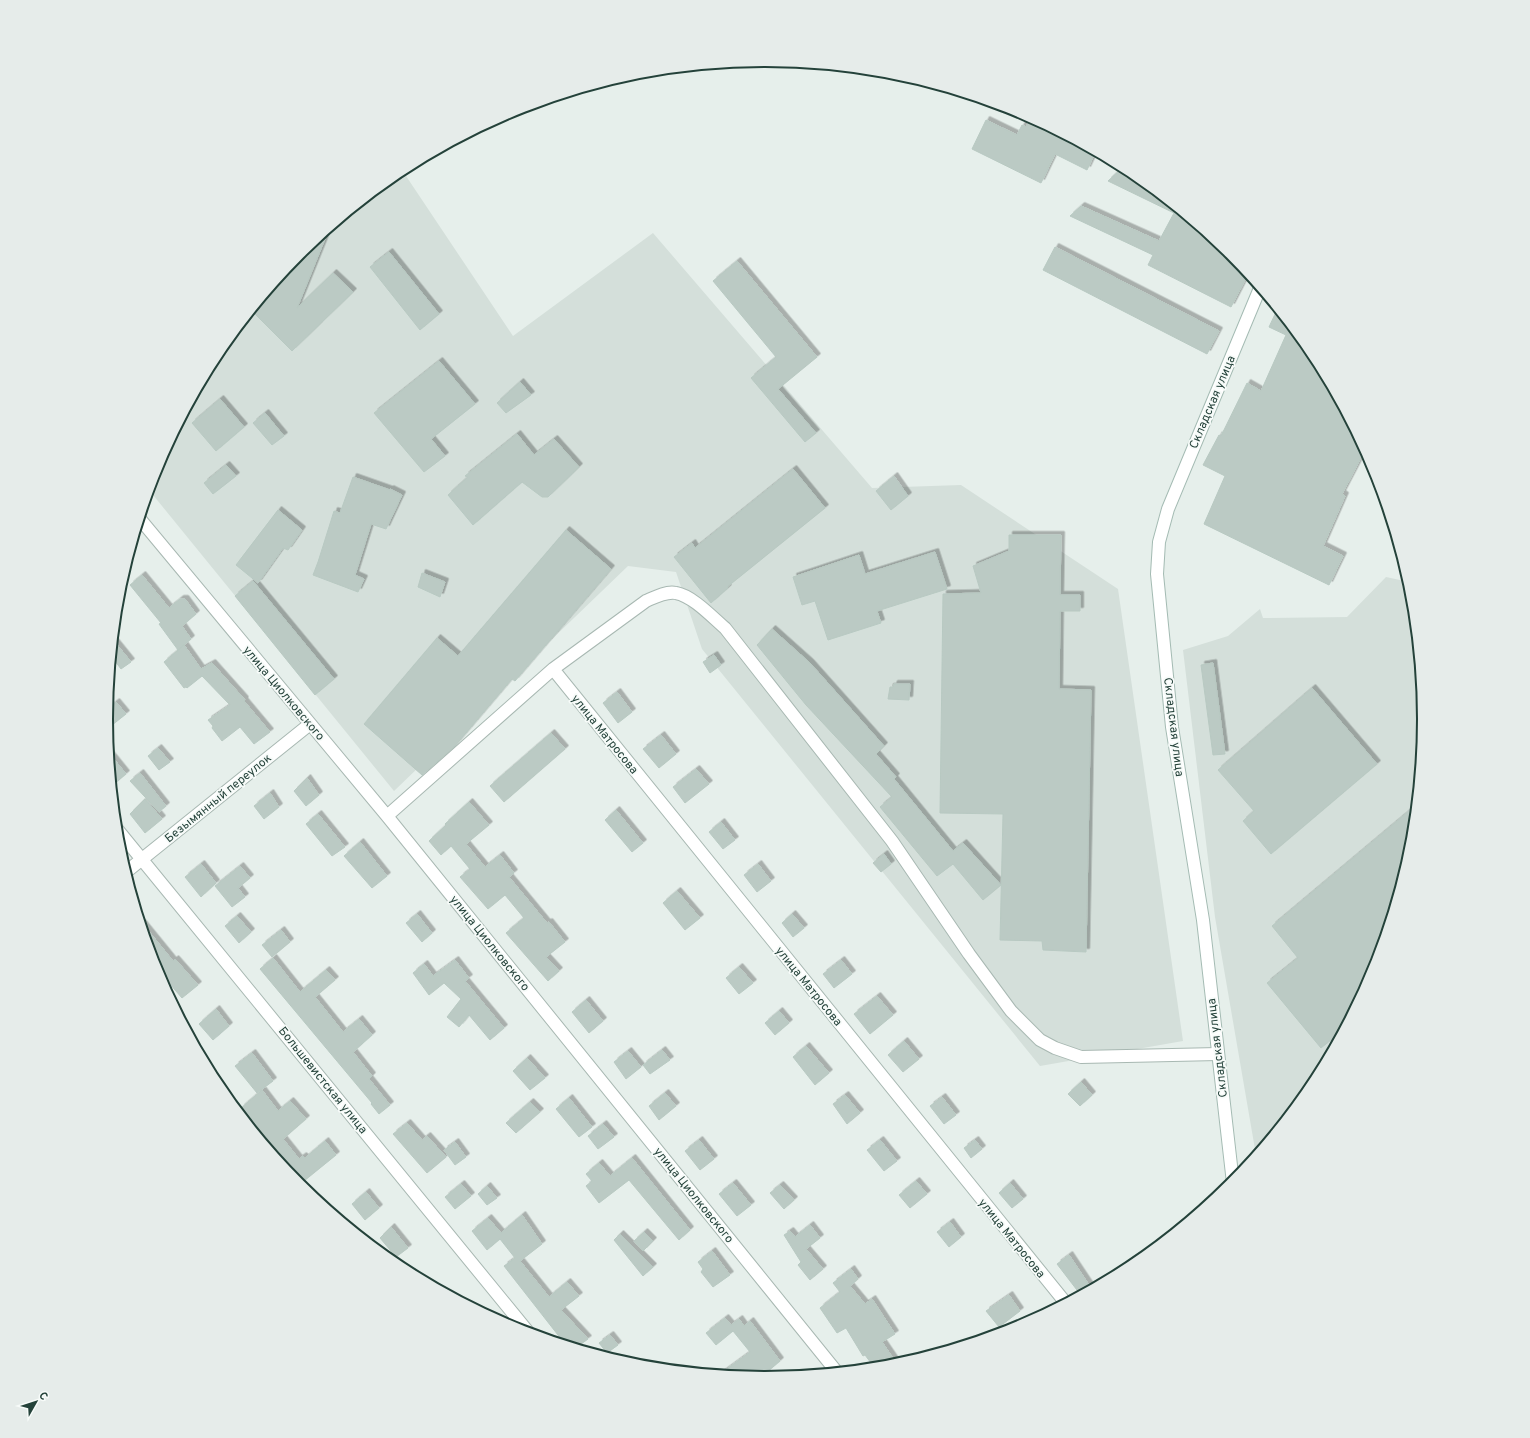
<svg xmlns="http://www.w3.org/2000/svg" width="1530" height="1438" font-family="Overpass,sans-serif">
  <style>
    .built { fill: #d4dfda }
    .building { fill: #bbcac4; stroke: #b8c9c2; filter: url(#shadow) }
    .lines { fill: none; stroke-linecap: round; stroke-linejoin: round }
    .street-casing { stroke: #a8b8b2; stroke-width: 14 }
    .secondary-casing { stroke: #a4bbb3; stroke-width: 14 }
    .street { stroke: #fff; stroke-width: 12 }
    .secondary { stroke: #fff; stroke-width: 12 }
    .labels { text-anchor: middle; stroke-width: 3.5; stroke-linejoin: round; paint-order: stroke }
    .street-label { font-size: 12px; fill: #24423a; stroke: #f7fbf9 }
    .rim { fill: none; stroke: #24423a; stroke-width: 2 }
  </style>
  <defs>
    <filter id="shadow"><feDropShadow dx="3.5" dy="-3.5" stdDeviation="0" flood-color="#0004"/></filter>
  </defs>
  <rect width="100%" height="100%" fill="#e6efeb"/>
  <path class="built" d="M402 170 513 336 653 233 872 488 961 485 1118 589 1183 1041 1040 1066 702 649 676 572 628 566 394 791 149 490 156 467 217 353 299 253Z
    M1386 577 1409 582 1411 591 1424 719 1411 848 1374 971 1313 1085 1256 1155 1215 917 1183 650 1228 636 1260 609 1263 618 1347 617Z"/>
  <path class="building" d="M986 120 1017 135 1022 125 1026 127 1030 120 1040 125 1041 123 1054 130 1053 131 1095 153 1087 170 1055 154 1041 183 972 149Z
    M1122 168 1133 172 1231 253 1248 274 1231 307 1148 265 1153 255 1070 216 1081 206 1159 241 1174 213 1108 181Z
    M329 229 297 308 333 273 353 292 292 351 252 311 299 253Z
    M1055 247 1219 331 1207 354 1043 270Z
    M389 252 439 314 420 330 370 267Z
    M737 261 817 357 778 389 816 433 805 442 751 378 776 357 713 281Z
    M1277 310 1313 353 1365 450 1342 494 1345 496 1323 546 1343 556 1329 585 1204 524 1225 476 1203 465 1219 435 1221 436 1247 383 1261 391 1286 335 1269 327Z
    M439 361 475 404 431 439 445 456 424 472 374 413Z
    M520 382 531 395 506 413 497 403Z
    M220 399 244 427 216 451 192 423Z
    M265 413 284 436 272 445 253 423Z
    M517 434 534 455 554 439 579 467 548 497H542L522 482 473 525 448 495 468 477 465 476Z
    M226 465 236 476 213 494 204 483Z
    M793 469 825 508 727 587 728 588 711 603 674 557 692 543 695 548Z
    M894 476 908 496 891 510 876 491Z
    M353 477 390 490V489L402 495 386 529 371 524 355 575 364 579 358 592 313 575 318 562 334 511 340 513Z
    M278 510 302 530 288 550 283 548 258 583 236 565Z
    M566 530 611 569 515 681 512 679 454 747 422 775 364 724 437 638 458 656Z
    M1009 535H1061L1060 595H1080V611H1060L1059 689 1091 690 1086 952 1043 950 1042 941 1000 940 1003 814 940 813 943 594 981 593 973 566 1009 551Z
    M935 552 947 589 877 611 881 623 828 640 815 601 802 605 793 577 859 555 865 574Z
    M422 573 445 582 440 597 418 587Z
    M142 575 169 608 180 599H185L196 614 182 626 191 639 178 650 159 624 161 623 130 585Z
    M253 581 334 679 315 695 235 596Z
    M772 629 810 663 884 746 876 754 896 777 894 779 953 851 963 843 1001 885 983 900 953 864 937 876 880 807 892 797 806 705 757 645Z
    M114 641 131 662 121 669 112 657Z
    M184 645 201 669 212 663 245 700 244 701 270 732 254 744 240 727 222 741 212 728 213 726 208 720 230 705 202 676 187 688 186 687 184 688 164 662Z
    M714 655 721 665 710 673 703 662Z
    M1213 663 1225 754 1213 755 1201 665Z
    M894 684H910L909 700 888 699 890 687H893Z
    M1312 688 1377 764 1271 854 1243 821 1254 811 1218 770Z
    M617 692 632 712 618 723 603 703Z
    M116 702 126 714 107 729V709Z
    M551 733 565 749 504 802 490 786Z
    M661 735 676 754 659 768 643 749Z
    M158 748 170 762 159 770 148 756Z
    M109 753 126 774 113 785Z
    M696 769 709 784 685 803 673 787Z
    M140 773 166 806 159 812 130 781Z
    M307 778 319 795 306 806 294 791Z
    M270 793 279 807 264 819 254 806Z
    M145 799 162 819 145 833 130 814Z
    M469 802 489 825 466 844 485 867 500 855 514 873 509 877 547 923 549 922 565 942 546 957 559 971 548 981 506 933 524 918 505 895 488 909 460 877 470 869 451 846 441 855 429 841 446 825 445 824Z
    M1415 806 1411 848 1374 971 1342 1031 1321 1048 1267 983 1298 958 1272 926Z
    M616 810 643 843 632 852 605 820Z
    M318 814 345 847 332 856 306 824Z
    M721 822 735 840 723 849 709 832Z
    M360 842 387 876 372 888 344 856Z
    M884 854 891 864 881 872 873 863Z
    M201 864 216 883 201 897 185 877Z
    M758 864 771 881 757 892 744 875Z
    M240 866 250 878 238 888 245 897 232 907 215 886Z
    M677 891 700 918 685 930 663 903Z
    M417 914 432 933 422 942 406 923Z
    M792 914 804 928 793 937 782 923Z
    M237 916 251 932 239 943 225 926Z
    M142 923 173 961 175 959 198 985 182 998 155 967Z
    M281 930 290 942 272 957 262 945Z
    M273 958 300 992 326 970 335 980 315 997 343 1032 359 1019 372 1035 353 1052 372 1076 369 1079 390 1105 379 1114 371 1104 372 1103 260 969Z
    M455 960 469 978 465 981 504 1028 490 1040 469 1015 459 1027 447 1017 461 999 444 983 429 995 413 973 424 964 433 976Z
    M841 960 852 974 834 988 823 974Z
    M739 967 753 983 739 994 726 978Z
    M877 996 893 1015 870 1034 854 1014Z
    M586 1000 603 1021 589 1033 572 1012Z
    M216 1009 229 1026 213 1040 199 1024Z
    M779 1011 789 1023 775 1035 765 1023Z
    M904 1041 919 1059 903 1072 888 1055Z
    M806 1046 829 1073 815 1085 793 1057Z
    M662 1050 670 1060 650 1074 643 1065Z
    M628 1051 641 1067 626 1079 614 1062Z
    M252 1053 273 1081 257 1093 235 1066Z
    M527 1058 545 1078 530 1090 513 1071Z
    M1081 1082 1092 1095 1080 1106 1068 1094Z
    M262 1090 278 1111 290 1101 306 1119 283 1139 299 1159 303 1156 305 1158 325 1141 336 1155 299 1185 265 1144 241 1108Z
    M665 1093 676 1106 659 1120 649 1106Z
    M845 1095 860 1113 847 1124 833 1104Z
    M942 1097 956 1115 944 1124 930 1106Z
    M569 1098 592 1127 579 1137 556 1109Z
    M530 1102 540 1112 516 1133 506 1123Z
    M407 1123 422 1140 427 1136 446 1157 427 1173 393 1134Z
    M603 1124 614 1137 598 1149 588 1136Z
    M699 1140 714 1159 700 1170 685 1151Z
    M880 1140 897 1161 884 1171 867 1150Z
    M975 1140 982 1149 971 1158 964 1148Z
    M455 1142 466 1157 455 1165 444 1150Z
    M632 1158 690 1230 679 1240 629 1180 599 1203 586 1186 592 1181 586 1174 599 1163 610 1176Z
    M916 1181 927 1194 910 1208 899 1195Z
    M733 1183 751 1205 737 1216 719 1194Z
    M1010 1183 1023 1199 1012 1208 999 1193Z
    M461 1184 471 1196 455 1209 445 1197Z
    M780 1185 794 1200 784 1209 770 1193Z
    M487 1186 497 1198 487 1205 478 1194Z
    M366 1192 379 1208 365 1220 352 1204Z
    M522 1215 542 1244 520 1261 549 1297 567 1282 579 1296 561 1310 588 1339 577 1347 565 1344 504 1266 515 1258 500 1239 487 1250 472 1231 488 1218 501 1233Z
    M950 1222 961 1237 949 1247 937 1232Z
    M810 1225 820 1238 806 1249 823 1269 810 1280 798 1265 801 1262 784 1235 790 1231 795 1237Z
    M391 1227 408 1248 396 1257 380 1238Z
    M644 1232 653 1241 643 1251 634 1241Z
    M620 1234 653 1267 643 1276 614 1240Z
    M712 1251 730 1275 713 1287 701 1272 703 1269 698 1262Z
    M1069 1255 1091 1288 1080 1294 1057 1264Z
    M851 1269 858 1279 850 1286 865 1304 872 1299 895 1334 882 1342 897 1364 874 1367 865 1355 863 1356 846 1328 837 1333 820 1308 840 1292 833 1283Z
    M1009 1295 1020 1311 999 1327 986 1311Z
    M725 1318 731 1325 739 1319 744 1326 750 1321 780 1361 760 1378 720 1374 750 1352 733 1331 716 1345 706 1333Z
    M610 1335 618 1345 607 1353 599 1343Z"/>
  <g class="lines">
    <defs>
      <path id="street" d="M140 519 387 816 836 1371
        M553 669 1065 1302
        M387 816 553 669 646 601C655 597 666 591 676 593 693 596 713 618 725 628L892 841 969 954 1011 1011 1040 1040 1055 1048 1081 1057 1218 1054
        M117 829 529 1333
        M126 872 310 724"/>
      <path id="secondary" d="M1233 1183 1203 920 1172 727 1157 574 1159 542 1168 509 1260 288"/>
    </defs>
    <use href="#street" class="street-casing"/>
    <use href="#secondary" class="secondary-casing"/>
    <use href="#street" class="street"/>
    <use href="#secondary" class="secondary"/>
  </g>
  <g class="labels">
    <g class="street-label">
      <text transform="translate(1212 402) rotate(-67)" y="4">Складская улица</text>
      <text transform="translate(284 693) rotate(50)" y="4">улица Циолковского</text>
      <text transform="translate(1174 727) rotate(83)" y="4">Складская улица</text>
      <text transform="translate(605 734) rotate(51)" y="4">улица Матросова</text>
      <text transform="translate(218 798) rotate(-39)" y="4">Безымянный переулок</text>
      <text transform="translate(490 943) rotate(51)" y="4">улица Циолковского</text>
      <text transform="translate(809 986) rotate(51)" y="4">улица Матросова</text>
      <text transform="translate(1217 1048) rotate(-97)" y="4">Складская улица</text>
      <text transform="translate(323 1080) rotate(51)" y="4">Большевистская улица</text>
      <text transform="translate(694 1195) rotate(51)" y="4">улица Циолковского</text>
      <text transform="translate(1012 1238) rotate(51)" y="4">улица Матросова</text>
    </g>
  </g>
  <path d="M0 0H1530V1438H0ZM113 719a652 652 0 1 1 1304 0a652 652 0 1 1-1304 0Z" fill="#e6ecea" fill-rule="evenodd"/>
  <path class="rim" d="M113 719a652 652 0 1 1 1304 0a652 652 0 1 1-1304 0Z"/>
  <g transform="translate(36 1402) rotate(51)" stroke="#f7fbf9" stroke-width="3" paint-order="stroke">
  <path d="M0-3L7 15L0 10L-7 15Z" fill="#24423a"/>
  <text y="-6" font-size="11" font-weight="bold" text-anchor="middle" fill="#24423a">С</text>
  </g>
</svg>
